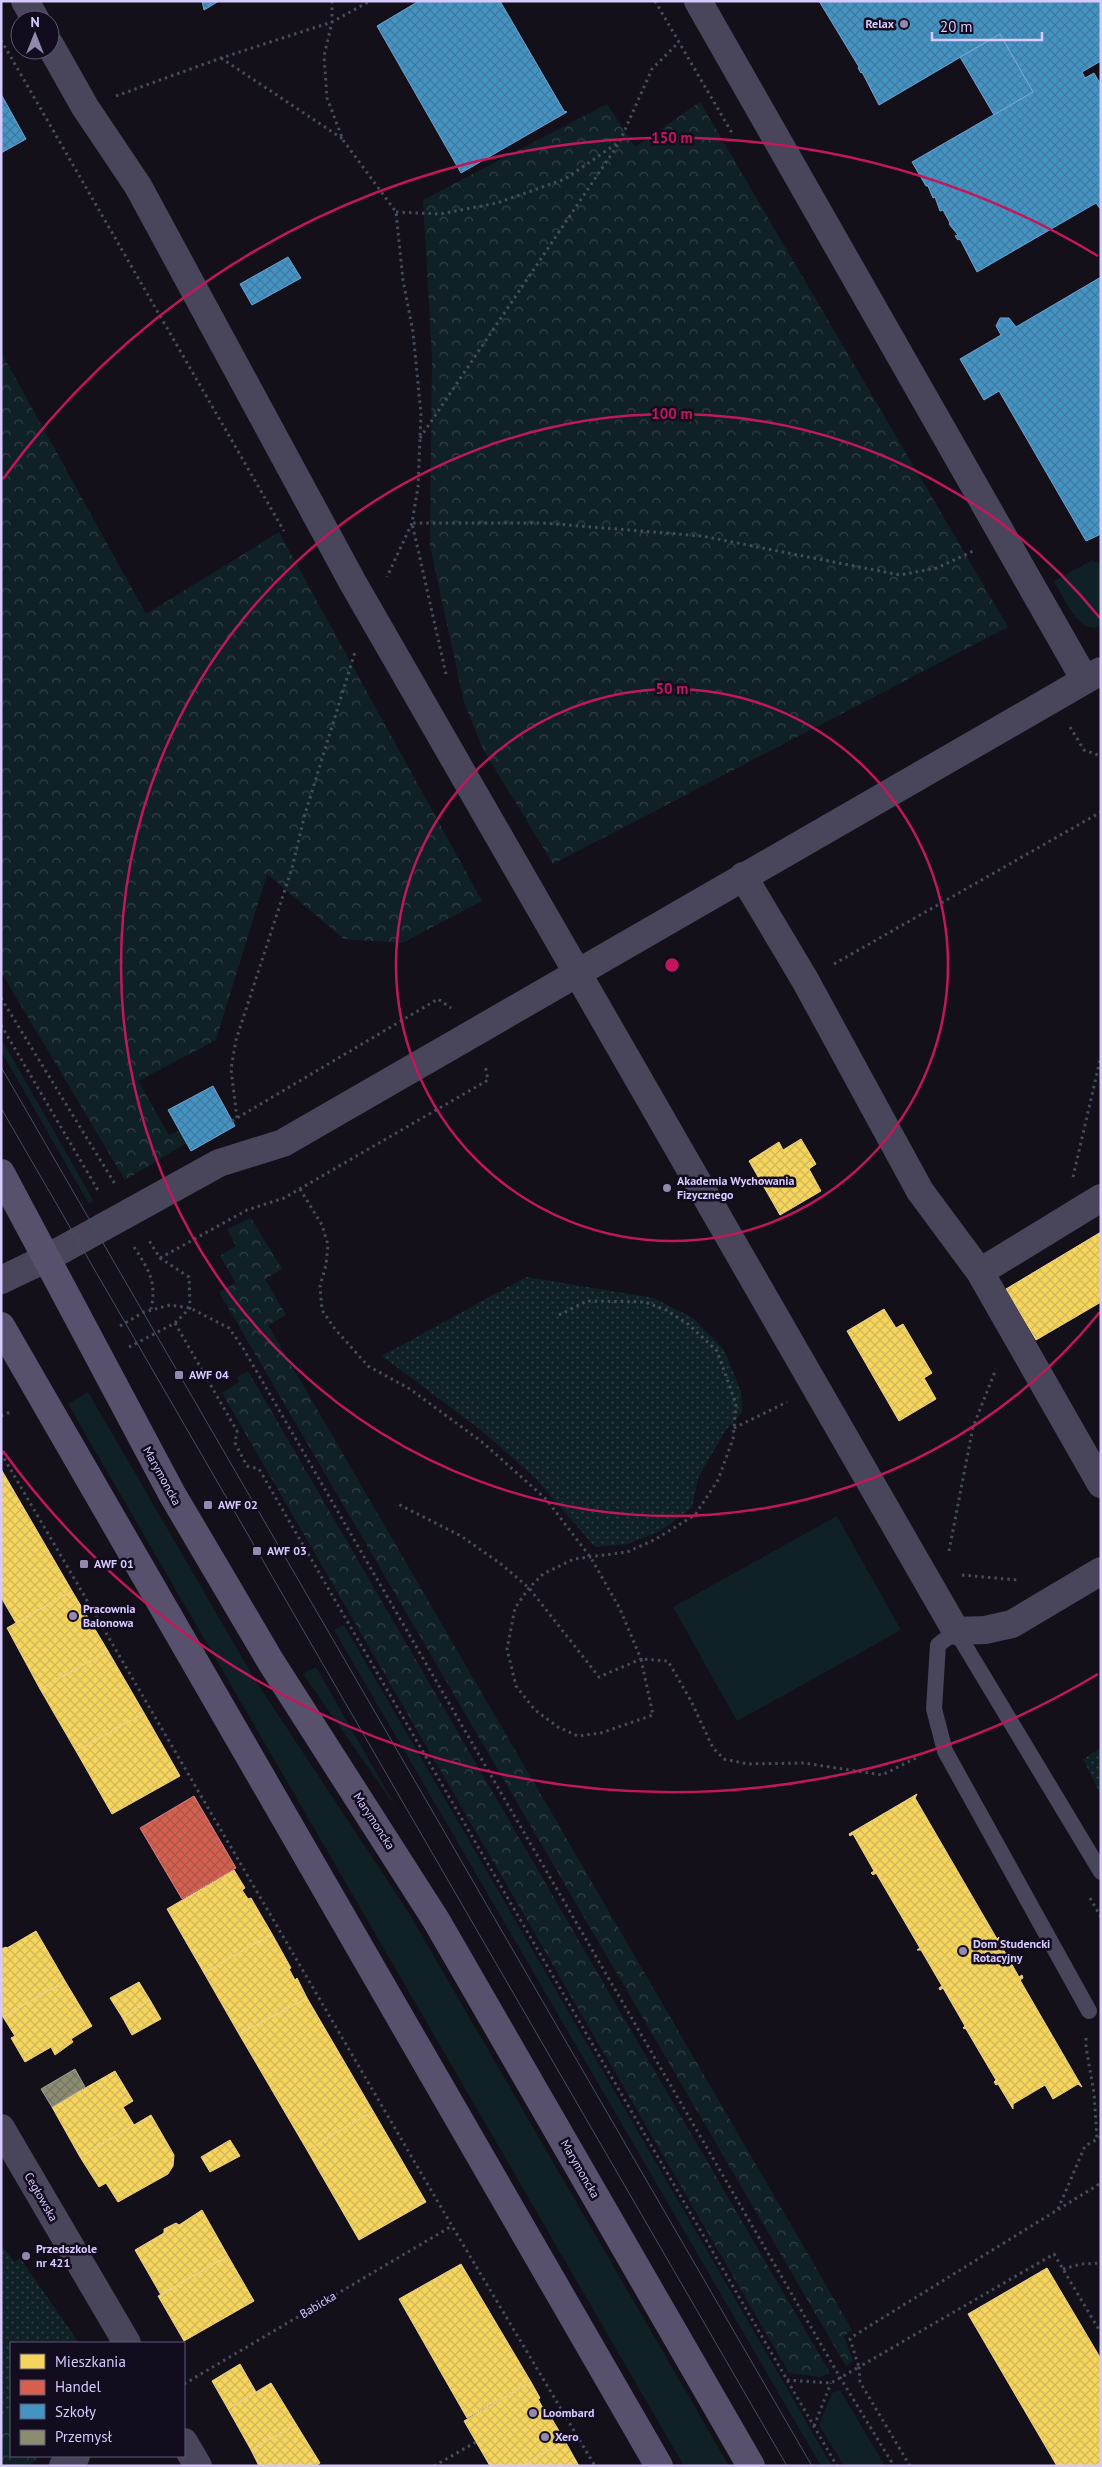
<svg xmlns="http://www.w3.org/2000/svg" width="1102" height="2467" font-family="'PT Sans',sans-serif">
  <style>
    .grass { fill: #102125 }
    .forest { fill: url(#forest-crowns) }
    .park { fill: url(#park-dots) }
    .homes { fill: url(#homes-cross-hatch); stroke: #edd28d }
    .shops { fill: url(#shops-cross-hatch); stroke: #d78082 }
    .schools { fill: url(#schools-cross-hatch); stroke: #70a4d5 }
    .industry { fill: url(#industry-cross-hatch); stroke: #a39f99 }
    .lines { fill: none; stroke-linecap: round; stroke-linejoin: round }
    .path { stroke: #454d5b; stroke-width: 3; stroke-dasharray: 2.5 4; stroke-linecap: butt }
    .service { stroke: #49455b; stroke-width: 16 }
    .minor { stroke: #49455b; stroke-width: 28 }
    .tertiary { stroke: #49455b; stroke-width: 28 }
    .secondary { stroke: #57516e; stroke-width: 28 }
    .tram { stroke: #435165; stroke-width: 1 }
    .ring { fill: none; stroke: #c2185b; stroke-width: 2.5 }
    .poi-dot { fill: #9389ae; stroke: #120c1e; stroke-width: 2 }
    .labels { text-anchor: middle; stroke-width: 5; stroke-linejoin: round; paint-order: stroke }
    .poi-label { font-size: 12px; font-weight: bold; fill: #d8cafe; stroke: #120c1e; text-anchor: start }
    .street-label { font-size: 12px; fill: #d8cafe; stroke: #120c1e }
    .centre { fill: #c2185b; stroke: #120c1e; stroke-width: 2.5 }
    .ring-label { font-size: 15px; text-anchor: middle; font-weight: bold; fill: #c2185b; stroke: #120c1e; stroke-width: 5; stroke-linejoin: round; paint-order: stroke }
  </style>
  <defs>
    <pattern id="forest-crowns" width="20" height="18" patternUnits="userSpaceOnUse" patternTransform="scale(1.25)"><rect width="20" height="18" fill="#102125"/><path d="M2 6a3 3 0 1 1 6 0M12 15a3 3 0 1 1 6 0" fill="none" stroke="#324046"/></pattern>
    <pattern id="park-dots" width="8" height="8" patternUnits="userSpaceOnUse" patternTransform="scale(1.25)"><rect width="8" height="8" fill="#102125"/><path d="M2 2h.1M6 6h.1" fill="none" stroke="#324046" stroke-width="1.8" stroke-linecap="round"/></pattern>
    <pattern id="homes-cross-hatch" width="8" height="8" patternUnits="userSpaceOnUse" patternTransform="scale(1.25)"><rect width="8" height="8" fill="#f6d55c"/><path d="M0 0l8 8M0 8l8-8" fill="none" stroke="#d2b759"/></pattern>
    <pattern id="shops-cross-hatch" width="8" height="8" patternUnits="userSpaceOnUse" patternTransform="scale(1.25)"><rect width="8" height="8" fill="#d6604d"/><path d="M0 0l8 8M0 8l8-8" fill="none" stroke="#a9564d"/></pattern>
    <pattern id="schools-cross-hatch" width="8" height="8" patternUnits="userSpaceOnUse" patternTransform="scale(1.25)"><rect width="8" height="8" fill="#4393c3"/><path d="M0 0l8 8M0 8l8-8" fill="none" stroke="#42799f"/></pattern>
    <pattern id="industry-cross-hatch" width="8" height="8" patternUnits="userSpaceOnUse" patternTransform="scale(1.25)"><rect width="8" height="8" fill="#8c8c6e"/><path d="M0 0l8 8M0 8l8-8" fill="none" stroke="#767464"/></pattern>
  </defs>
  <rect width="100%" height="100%" fill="#13101a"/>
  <path class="grass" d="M1092 560 1101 565V626C1079 636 1063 596 1054 581Z
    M1 1038 93 1200 89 1204 1 1051Z
    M88 1392 255 1680 407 1910 729 2466H684L68 1404Z
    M837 1516 901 1630 737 1721 673 1607Z
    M344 1625 832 2466H821L334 1630Z
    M316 1667 397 1809 303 1674Z
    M840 2390 885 2466H844L819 2425 832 2393Z"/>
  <path class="forest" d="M700 102 1008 627 553 864 483 749 464 702 430 546 432 357 423 200 607 104 635 147Z
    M1 352 146 614 279 532 482 901 402 943 344 939 267 874 216 1040 138 1081 169 1135 179 1131 187 1143 125 1180 1 972Z
    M251 1218 282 1269 265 1279 286 1315 268 1325 852 2330 844 2336 853 2361 846 2366 219 1292 236 1283 220 1256 236 1246 227 1229Z
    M248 1371 830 2373 820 2377 789 2373 222 1393 239 1382 237 1377Z
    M11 2412V2456H41L28 2466H1V2419Z"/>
  <path class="park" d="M526 1277 654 1298 693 1318 724 1350 741 1391 742 1412 725 1431 698 1478 692 1508 660 1531 628 1544 595 1547 535 1478 482 1431 382 1356Z
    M1101 1748V1795L1083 1759Z
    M1 2244 14 2262 20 2258 79 2343H11V2412L1 2419Z"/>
  <path class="homes" d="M801 1139 816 1164 809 1169 821 1191 780 1215 749 1161 779 1142 783 1150Z
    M1101 1232V1302L1036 1340 1006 1289Z
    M884 1309 896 1328 903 1324 932 1373 924 1378 936 1399 899 1421 847 1331Z
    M1 1469 72 1591 16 1623 1 1597Z
    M72 1591 108 1651 40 1689 7 1628Z
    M108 1651 144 1713 76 1751 40 1689Z
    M144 1713 180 1776 112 1814 76 1751Z
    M917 1794 915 1798 997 1939 999 1937 998 1940 1019 1977 1022 1975 1023 1978 1020 1980 1082 2087 1078 2084 1053 2099 1045 2085 1013 2104V2109L998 2084 996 2085 994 2082 996 2080 966 2029 963 2028 965 2026 943 1988 940 1990 939 1988 942 1986 921 1950H917L920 1948 876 1873 873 1875 871 1873 874 1871 853 1834 850 1836 849 1834Z
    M234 1870 245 1888 242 1890 248 1899 251 1898 272 1934 204 1973 167 1909Z
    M36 1931 65 1981 3 2017 1 2013V1949L6 1947 7 1948Z
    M272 1934 291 1968 289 1969 295 1980 297 1978 307 1998 239 2034 204 1973Z
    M65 1981 92 2026 71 2039 73 2042 55 2055 51 2047 25 2062 11 2038 15 2036 3 2017Z
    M139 1982 150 2000 122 2017 110 1998Z
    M307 1998 373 2111 307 2150 239 2034Z
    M150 2000 161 2019 132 2035 122 2017Z
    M115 2071 133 2101 123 2107 134 2125 80 2157 52 2107Z
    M373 2111 426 2202 359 2240 307 2150Z
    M151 2115 174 2155 173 2166 168 2174 118 2202 106 2183 99 2187 80 2157Z
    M230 2140 240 2156 210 2172 201 2157Z
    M202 2210 228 2256 161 2295 135 2250 164 2233V2229L176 2223 179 2225Z
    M228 2256 254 2301 184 2341 158 2296Z
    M461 2264 531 2382 467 2418 399 2299Z
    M1047 2268 1101 2359V2466H1057L968 2314Z
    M240 2364 256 2392 228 2409 212 2381Z
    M531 2382 540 2398 538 2399 544 2410 546 2409 565 2441 522 2466H490L464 2421Z
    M271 2383 296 2424 251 2450 228 2409Z
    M296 2424 320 2463 315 2466H259L251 2450Z
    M565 2441 579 2466H522Z"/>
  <path class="shops" d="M194 1796 236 1868 182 1899 140 1828Z"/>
  <path class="schools" d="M202 1H219L204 10Z
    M419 1H500L564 111 567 112 461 173 377 26Z
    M819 1H1101V61L1082 72 1085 78 1094 73 1101 85V210L1096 203 977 272 960 239 958 240 955 236 958 235 949 224 950 223 943 210 940 211 935 197 933 198 928 186H926L912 162 1033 92 1000 34 879 105 862 72 861 73 858 68 859 67Z
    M1000 34 1033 92 994 115 960 57Z
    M1 94 26 139 1 153Z
    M288 257 301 278 252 305 240 284Z
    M1101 277V534L1086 541 999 391 984 400 960 359 1001 335 996 326 1000 318H1009L1016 327Z
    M213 1086 235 1126 191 1151 168 1110Z"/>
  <path class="industry" d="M75 2069 85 2087 52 2107 41 2089Z"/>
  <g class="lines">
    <path class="path" d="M332 1V22L324 56 327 98 343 140 396 212 403 280 413 332 421 414 418 487 412 523 387 577
      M655 1 732 133
      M1 40 284 531
      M221 58 343 139
      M116 96 221 58 332 22 370 1
      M396 212 440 214 497 203 565 179 616 144
      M420 438 619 143 652 69 679 42
      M446 674 412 523H543L702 536 900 575 937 568 973 551
      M1070 727 1084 750 1101 756
      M834 964 1101 812
      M1 998 115 1184
      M1 1025 99 1192
      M237 1118 231 1069 236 1040 292 868 305 814 355 652
      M232 1121 438 999 451 1008
      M1073 1177 1101 1056
      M300 1189 322 1225 328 1245 326 1265 320 1286 322 1310 335 1329 368 1366 410 1389 482 1442 546 1499 591 1558 620 1609 641 1659 599 1677 529 1588 501 1564 461 1536 398 1504
      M134 1247C149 1270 157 1282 151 1309
      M160 1258 247 1210 284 1198 488 1080 485 1065
      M559 1315 587 1301 645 1302 666 1310 688 1324 717 1351 736 1404 733 1439 718 1480 695 1515 654 1540 627 1552 574 1559 543 1574 529 1588 515 1608 507 1649 516 1686 535 1710 558 1727 578 1736 601 1733 653 1715 641 1659 668 1661 691 1701 713 1748 724 1759 748 1764 804 1763 882 1775 918 1757
      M175 1323 237 1431 235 1443 247 1466 259 1469 837 2466
      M120 1326 144 1312 170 1305 190 1308 229 1328 243 1348 841 2379 894 2466
      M129 1347 175 1323 190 1308 189 1277 160 1258 148 1239
      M1 1416 12 1411
      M734 1428 787 1402
      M1 1453 452 2226 595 2466
      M949 1551 973 1427 996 1369
      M962 1575 1018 1580
      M1090 1898 1101 1917
      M1086 2038V2047L1094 2093 1097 2139
      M1058 2209 1085 2146 1101 2137
      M1063 2269 1081 2264 1101 2263
      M787 2380 831 2383 859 2367 850 2339 855 2335 1101 2183
      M184 2384 452 2226
      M814 2426 831 2383
      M434 2466 476 2442
      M910 2466 860 2382 859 2367 1054 2254 1101 2333"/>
    <path class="service" d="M1089 2011 945 1751 934 1709 938 1645 956 1631 1101 1872"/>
    <path class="minor" d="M25 1 36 20
      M698 1 1085 680
      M50 45 85 107 138 186 353 583 956 1631 985 1630 1012 1624 1101 1571
      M743 876 805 980 920 1191 980 1272 1101 1484
      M47 1258 219 1163 283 1143 1101 671
      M980 1272 1101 1198
      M1 2128 127 2343
      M184 2442 198 2466
      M63 2466 76 2456"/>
    <path class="tertiary" d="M1 1280 47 1258"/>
    <path class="secondary" d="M1 1173 172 1494 271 1662 436 1920 751 2466
      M1 1326 659 2466"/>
    <path class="tram" d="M1 1067 812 2466
      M1 1108 787 2466"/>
  </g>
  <g class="ring">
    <circle cx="672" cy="965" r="276"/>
    <path d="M1100 1312A551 551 0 1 1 1100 618"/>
    <path d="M1098 1674A827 827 0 0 1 3 1451M3 479A827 827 0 0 1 1098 256"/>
  </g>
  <g class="poi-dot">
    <circle cx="904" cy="24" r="5"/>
    <circle cx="667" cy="1188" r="5"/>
    <rect x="174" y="1370" width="10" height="10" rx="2.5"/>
    <rect x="203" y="1500" width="10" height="10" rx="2.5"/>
    <rect x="252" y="1546" width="10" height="10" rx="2.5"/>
    <rect x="79" y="1559" width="10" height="10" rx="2.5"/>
    <circle cx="73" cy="1616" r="5"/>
    <circle cx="963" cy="1951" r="5"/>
    <circle cx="26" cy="2256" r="5"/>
    <circle cx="533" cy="2413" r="5"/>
    <circle cx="545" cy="2437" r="5"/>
  </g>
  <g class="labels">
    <g class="poi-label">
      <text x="894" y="28" text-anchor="end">Relax</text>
      <text x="677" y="1185">Akademia Wychowania<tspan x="677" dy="14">Fizycznego</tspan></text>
      <text x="189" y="1379">AWF 04</text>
      <text x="218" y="1509">AWF 02</text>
      <text x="267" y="1555">AWF 03</text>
      <text x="94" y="1568">AWF 01</text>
      <text x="83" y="1613">Pracownia<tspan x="83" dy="14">Balonowa</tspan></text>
      <text x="973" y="1948">Dom Studencki<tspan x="973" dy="14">Rotacyjny</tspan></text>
      <text x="36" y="2253">Przedszkole<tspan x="36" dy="14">nr 421</tspan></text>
      <text x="543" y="2417">Loombard</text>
      <text x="555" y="2441">Xero</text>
    </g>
    <g class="street-label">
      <text transform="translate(162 1476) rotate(61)" y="4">Marymoncka</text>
      <text transform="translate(374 1821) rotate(57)" y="4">Marymoncka</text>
      <text transform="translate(580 2169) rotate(60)" y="4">Marymoncka</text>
      <text transform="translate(41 2197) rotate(60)" y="4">Cegłowska</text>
      <text transform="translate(318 2305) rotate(-31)" y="4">Babicka</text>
    </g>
  </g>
  <circle cx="672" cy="965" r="8" class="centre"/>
  <g class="ring-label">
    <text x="672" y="143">150 m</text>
    <text x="672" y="419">100 m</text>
    <text x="672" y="694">50 m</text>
  </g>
  <rect width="1102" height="2467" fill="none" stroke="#d8cafe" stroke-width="5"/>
  <rect x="10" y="2342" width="175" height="115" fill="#120c1e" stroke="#615878"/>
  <rect x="20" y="2354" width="25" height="15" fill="#f6d55c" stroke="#615878"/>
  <text x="55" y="2367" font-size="15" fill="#d8cafe">Mieszkania</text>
  <rect x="20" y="2380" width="25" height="15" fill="#d6604d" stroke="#615878"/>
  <text x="55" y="2392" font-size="15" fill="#d8cafe">Handel</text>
  <rect x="20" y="2404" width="25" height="15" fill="#4393c3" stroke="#615878"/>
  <text x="55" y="2417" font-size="15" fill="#d8cafe">Szkoły</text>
  <rect x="20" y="2430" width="25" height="15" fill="#8c8c6e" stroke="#615878"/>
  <text x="55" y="2442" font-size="15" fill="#d8cafe">Przemysł</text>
  <g transform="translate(35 35)"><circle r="24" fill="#120c1e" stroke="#615878"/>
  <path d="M0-4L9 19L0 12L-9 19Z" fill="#9389ae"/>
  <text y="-8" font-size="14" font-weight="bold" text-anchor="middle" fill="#d8cafe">N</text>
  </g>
  <path d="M932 32v8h110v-8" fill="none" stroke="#d8cafe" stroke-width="2.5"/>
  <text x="940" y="32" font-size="15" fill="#d8cafe" stroke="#120c1e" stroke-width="4" paint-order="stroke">20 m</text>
</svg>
